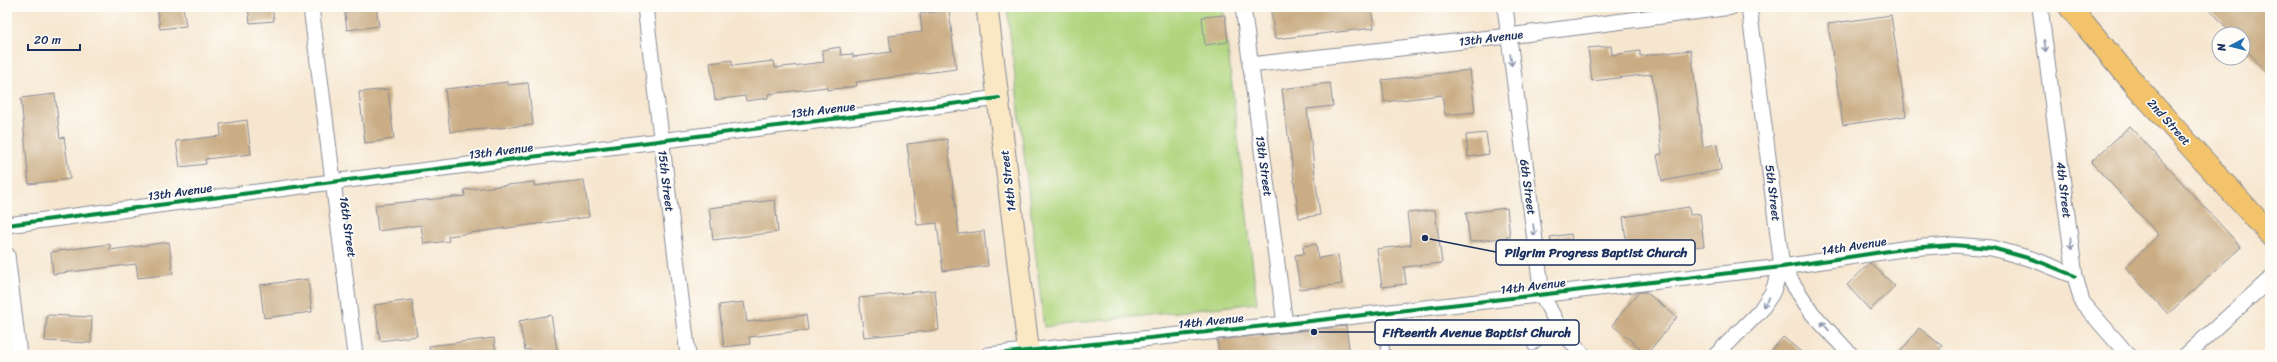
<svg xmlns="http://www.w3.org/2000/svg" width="2277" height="362" font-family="Sriracha,sans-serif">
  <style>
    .green { fill: #b0d57e; stroke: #66826e }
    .building { fill: #caad85 }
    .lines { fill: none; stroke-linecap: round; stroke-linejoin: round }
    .service-casing { stroke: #888a96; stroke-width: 9 }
    .minor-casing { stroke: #888a96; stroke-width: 17 }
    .secondary-casing { stroke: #888a96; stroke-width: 23 }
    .primary-casing { stroke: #888a96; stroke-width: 24 }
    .service { stroke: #fff; stroke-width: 7 }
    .minor { stroke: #fff; stroke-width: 15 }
    .secondary { stroke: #fae7c3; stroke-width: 21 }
    .primary { stroke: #f2c36a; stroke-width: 22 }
    .cycleway-casing { stroke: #fdfcf7; stroke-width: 6 }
    .cycleway { stroke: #00873e; stroke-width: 4 }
    .oneway { stroke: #8d97ae }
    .labels { text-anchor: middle; stroke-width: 3.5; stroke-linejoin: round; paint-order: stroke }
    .street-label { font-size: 12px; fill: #1b2f5e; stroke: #fdfcf7 }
    .leader { fill: none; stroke: #1b2f5e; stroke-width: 1.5 }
    .callout-dot { fill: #1b2f5e; stroke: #fdfcf7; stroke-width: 1.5 }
    .callout { fill: #fdfcf7; stroke: #1b2f5e; stroke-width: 1.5 }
    .callout-label { font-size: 13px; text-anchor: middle; font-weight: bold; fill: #1b2f5e }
  </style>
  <rect width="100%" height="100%" fill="#fdfcf7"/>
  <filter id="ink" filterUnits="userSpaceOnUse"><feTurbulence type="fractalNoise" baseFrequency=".025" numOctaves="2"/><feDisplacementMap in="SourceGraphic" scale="8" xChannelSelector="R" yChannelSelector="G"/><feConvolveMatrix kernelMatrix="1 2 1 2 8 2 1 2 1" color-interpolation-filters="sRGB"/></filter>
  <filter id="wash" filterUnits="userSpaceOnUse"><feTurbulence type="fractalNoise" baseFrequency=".012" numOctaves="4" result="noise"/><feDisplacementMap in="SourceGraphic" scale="16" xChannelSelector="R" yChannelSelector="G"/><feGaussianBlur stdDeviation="0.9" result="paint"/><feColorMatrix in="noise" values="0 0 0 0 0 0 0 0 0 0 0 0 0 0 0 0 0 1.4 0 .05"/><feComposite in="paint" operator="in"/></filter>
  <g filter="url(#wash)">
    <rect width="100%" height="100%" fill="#f6e6cf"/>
    <path class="green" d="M1007 7H1223L1257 303 1044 327Z"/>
    <g id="blocks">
      <path class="building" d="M157 7H183L186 26 160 29Z
        M248 7H272L274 21 250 23Z
        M344 7H376L379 26 347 30Z
        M1303 7H1371L1374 28 1275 39 1271 11Z
        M2208 7H2270V76L2243 46V34H2232Z
        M949 10 956 69 856 82 857 86 827 90V87L768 94V98L746 101 745 96 715 100 710 63 732 60V66L774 61 775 68 824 62 822 50 840 47 841 55 853 54V57L891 52 889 36 922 32 920 14Z
        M1225 15 1228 42 1205 45 1202 17Z
        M1891 15 1906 116 1843 125 1828 24Z
        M1611 46 1612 55 1640 51V56L1691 50 1703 147 1717 144 1721 170 1662 181 1657 155 1662 154 1652 74 1592 81 1588 48Z
        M1470 70 1475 112 1445 115 1442 95 1384 102 1382 80Z
        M508 82V85L528 83 533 125 450 132 445 89Z
        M1330 83 1333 106 1307 109 1320 215 1299 218 1282 89Z
        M388 89 394 139 365 143 359 92Z
        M55 94 60 138 64 137 70 179 29 184 21 98Z
        M247 120 251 154 205 159 206 164 180 167 176 141 221 136 220 124Z
        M2130 126 2241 247 2168 314 2125 267 2159 235 2091 162Z
        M1486 133 1489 154 1468 157 1466 135Z
        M947 139 959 234 984 231 988 266 943 271 937 223 917 225 907 144Z
        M584 180 589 217 448 236 449 241 424 244 421 225 378 231 375 205 465 196 464 190 534 182V186Z
        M775 200 778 232 713 240 709 208Z
        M1689 207 1690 215 1700 214 1704 246 1628 254 1623 217Z
        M1507 208 1510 237 1470 242 1466 213Z
        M1435 210 1442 263 1404 267 1406 284 1382 287 1377 249 1411 245 1407 213Z
        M1571 234 1574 260 1553 263 1550 237Z
        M169 242 173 274 138 278 136 264 53 274 51 252 110 244V250Z
        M1316 244 1318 258 1338 255 1342 284 1300 289 1295 255 1304 254 1303 246Z
        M1870 263 1895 286 1870 310 1847 285Z
        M308 279 312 312 264 318 260 285Z
        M935 290 939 330 864 337 859 298Z
        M1639 292H1646L1677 317 1647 354 1612 325Z
        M412 300 417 336 380 341 375 305Z
        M744 302 747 322 806 315 808 330 749 337 750 344 724 347 719 305Z
        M47 315 92 317 91 343 45 341Z
        M551 315 558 355H530L529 349 525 350 519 321Z
        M1346 326 1350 355H1219L1217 340Z
        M1919 328 1942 346 1936 355H1898Z
        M1783 337 1805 355H1768Z
        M494 338 496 355H430L429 346Z"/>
    </g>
  </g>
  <g filter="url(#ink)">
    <use href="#blocks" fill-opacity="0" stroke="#888a96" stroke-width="1"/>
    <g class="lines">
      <defs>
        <path id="service" d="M1381 313 1386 355
          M1532 347 1559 327"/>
        <path id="minor" d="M311 7 355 355
          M645 7 688 355
          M1243 7 1285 324
          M1505 7 1542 295 1559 327 1583 355
          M1749 7 1782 267 1812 313 1851 355
          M2040 7 2075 276 2082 302 2128 355
          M1250 65 1508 36 1731 7
          M7 225 332 182 999 98
          M7 255 19 355
          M988 355 1285 324 1782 267 1909 248 1953 245 1992 248 2035 260 2075 276
          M1716 355 1760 311 1772 293 1782 267
          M2186 355 2270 279"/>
        <path id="secondary" d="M987 7 1029 355"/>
        <path id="primary" d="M2070 7 2137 87 2270 234"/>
      </defs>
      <use href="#service" class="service-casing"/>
      <use href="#minor" class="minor-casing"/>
      <use href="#secondary" class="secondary-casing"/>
      <use href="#primary" class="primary-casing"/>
      <use href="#service" class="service"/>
      <use href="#minor" class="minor"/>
      <use href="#secondary" class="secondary"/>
      <use href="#primary" class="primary"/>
      <defs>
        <path id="cycleway" d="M7 225 332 182 999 98
          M988 355 1285 324 1782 267 1909 248 1953 245 1992 248 2035 260 2075 276"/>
      </defs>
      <use href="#cycleway" class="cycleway-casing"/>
      <use href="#cycleway" class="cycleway"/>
    </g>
    <defs><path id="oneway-shaft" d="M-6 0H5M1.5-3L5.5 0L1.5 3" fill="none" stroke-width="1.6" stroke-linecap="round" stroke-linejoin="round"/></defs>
    <g class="oneway">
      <use href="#oneway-shaft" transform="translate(2045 46) rotate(83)"/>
      <use href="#oneway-shaft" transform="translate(1511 60) rotate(82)"/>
      <use href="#oneway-shaft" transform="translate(1534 230) rotate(82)"/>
      <use href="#oneway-shaft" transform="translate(2071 244) rotate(83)"/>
      <use href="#oneway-shaft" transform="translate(1766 302) rotate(125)"/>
      <use href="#oneway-shaft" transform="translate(1825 326) rotate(-133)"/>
    </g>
  </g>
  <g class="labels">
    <g class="street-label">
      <text transform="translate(1491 38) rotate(-7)" y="4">13th Avenue</text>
      <text transform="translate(823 110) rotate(-7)" y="4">13th Avenue</text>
      <text transform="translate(2169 122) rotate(48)" y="4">2nd Street</text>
      <text transform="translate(501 151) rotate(-7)" y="4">13th Avenue</text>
      <text transform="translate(1264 166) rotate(82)" y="4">13th Street</text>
      <text transform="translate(666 181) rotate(83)" y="4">15th Street</text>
      <text transform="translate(1008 181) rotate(-97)" y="4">14th Street</text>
      <text transform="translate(1528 187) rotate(82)" y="4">6th Street</text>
      <text transform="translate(2064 190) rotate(83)" y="4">4th Street</text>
      <text transform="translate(180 192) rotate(-8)" y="4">13th Avenue</text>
      <text transform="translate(1773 193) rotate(83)" y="4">5th Street</text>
      <text transform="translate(348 227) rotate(82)" y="4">16th Street</text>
      <text transform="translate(1854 246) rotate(-9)" y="4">14th Avenue</text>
      <text transform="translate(1533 286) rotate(-7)" y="4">14th Avenue</text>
      <text transform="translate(1211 321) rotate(-6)" y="4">14th Avenue</text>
    </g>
  </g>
  <path class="leader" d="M1425 238L1496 252M1314 332L1375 332"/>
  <g class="callout-dot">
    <circle cx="1425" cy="238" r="4"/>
    <circle cx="1314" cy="332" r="4"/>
  </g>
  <g class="callout">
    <rect x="1496" y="240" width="199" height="25" rx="4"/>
    <rect x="1375" y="320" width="204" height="25" rx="4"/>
  </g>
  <g class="callout-label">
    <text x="1596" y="257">Pilgrim Progress Baptist Church</text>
    <text x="1477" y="337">Fifteenth Avenue Baptist Church</text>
  </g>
  <rect width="2277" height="362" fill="none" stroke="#fdfcf7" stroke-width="24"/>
  <g transform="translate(2231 46) rotate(263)"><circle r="19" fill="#fdfcf7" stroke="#a3aaba"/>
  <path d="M0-3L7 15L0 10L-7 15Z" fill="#1f6fb2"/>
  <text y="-6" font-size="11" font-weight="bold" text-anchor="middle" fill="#1b2f5e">N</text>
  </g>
  <path d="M28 44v6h52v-6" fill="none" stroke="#1b2f5e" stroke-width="2"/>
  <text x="34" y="44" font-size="12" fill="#1b2f5e" stroke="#fdfcf7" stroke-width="3" paint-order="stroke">20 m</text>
</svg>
